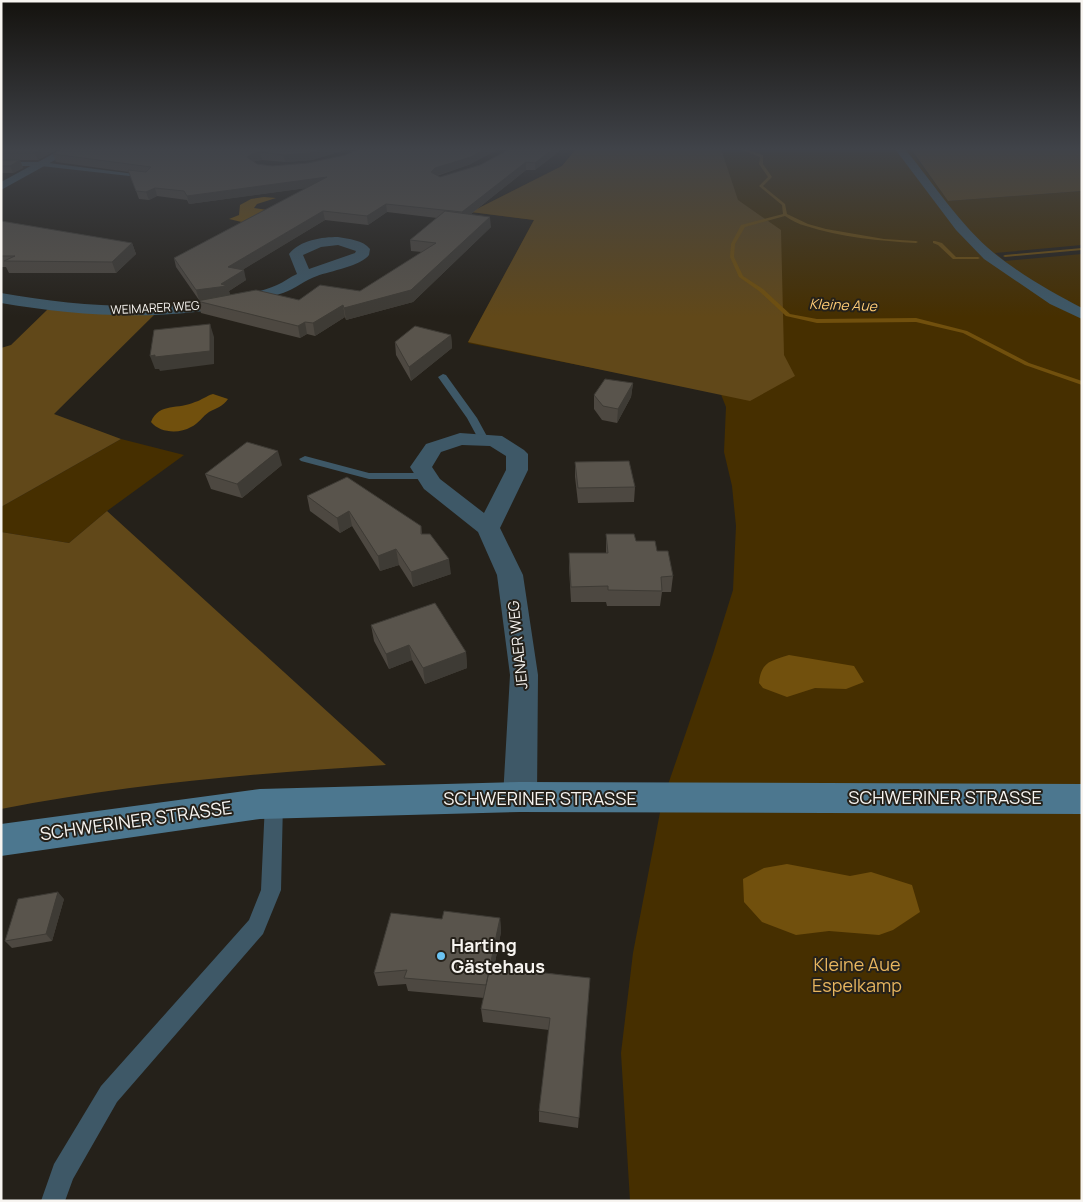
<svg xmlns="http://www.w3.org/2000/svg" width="1083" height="1202" font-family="Manrope,sans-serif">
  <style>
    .green { fill: #462f00 }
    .forest { fill: #614819 }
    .water { fill: #71500d }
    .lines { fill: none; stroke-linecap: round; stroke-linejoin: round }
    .stream { fill: #71500d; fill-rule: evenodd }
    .lane { fill: #3e5867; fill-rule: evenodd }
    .street { fill: #3e5867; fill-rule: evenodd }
    .secondary { fill: #4c778f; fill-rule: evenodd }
    .wall { fill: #4d4841; fill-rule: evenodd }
    .shaded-wall { fill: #3e3b35 }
    .building { fill: #59544c; stroke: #3e3b35 }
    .poi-dot { fill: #6bc3f2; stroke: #25211a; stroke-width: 2 }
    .labels { text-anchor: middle; stroke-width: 4; stroke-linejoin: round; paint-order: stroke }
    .far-street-label { font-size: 12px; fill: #f7f4f0; stroke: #25211a }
    .far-water-label { font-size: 14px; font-style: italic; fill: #fecb75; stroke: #25211a }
    .street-label { font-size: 15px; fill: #f7f4f0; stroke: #25211a }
    .near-street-label { font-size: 18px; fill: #f7f4f0; stroke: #25211a }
    .near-poi-label { font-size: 18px; font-weight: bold; fill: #f7f4f0; stroke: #25211a; text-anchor: start }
    .near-park-label { font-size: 18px; fill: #e7b55f; stroke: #25211a }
  </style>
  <rect width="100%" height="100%" fill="#25211a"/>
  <path class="green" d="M576 149H910L948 201 1082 191V245L995 253 1005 261 1082 254V1201H630L621 1053 633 953 662 802 713 654 733 590 736 526 732 486 724 452 726 407 714 377 624 374 468 343 534 220 471 212 562 166Z
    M121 439 184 455 107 511 69 543 1 532V507Z"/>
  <path class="forest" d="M576 149H721L738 200 781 230 784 355 795 376 750 401 468 342 534 220 471 212 562 166Z
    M911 149H1082V191L948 201Z
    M48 309 155 314 54 414 121 439 1 507V348L11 345Z
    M107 511 386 765C258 773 128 784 1 809V532L69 543Z"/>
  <path class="water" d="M264 197 276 198 257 204 254 208 274 211 246 223 229 219 239 215 240 205 251 199Z
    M213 394 228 399C223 406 217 408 209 412 203 416 198 424 191 427 179 434 160 433 151 422 159 402 179 410 195 402 202 400 206 396 213 394Z
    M789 655 854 666 864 682 846 689 815 688 787 697 763 688 759 683C761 662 770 661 789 655Z
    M787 864 850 876 871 872 912 885 920 912 893 930 879 935 829 931 796 935 762 922 744 902 743 879 764 868Z"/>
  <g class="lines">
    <path class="stream" d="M739 149H745L763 155V164L772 177 763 186 785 204 787 214 808 224 826 229 884 239 916 241 918 242 916 243C881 241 839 237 806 226 798 224 791 220 785 216L745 227 735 244 734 257 743 276 763 289 790 314 817 319 916 318 967 331 1029 363 1082 381V385L1025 365 963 333 916 322 817 323 786 316 759 291 739 277 730 257 731 244 741 225 783 214 782 205 759 186 768 177 759 164 760 157Z
      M935 241 942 243 956 257H978L980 258 978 259H953L938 245 933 243V241Z
      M1082 248V250L1005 257 1003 256 1005 255Z"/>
    <path class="lane" d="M1 162H41L150 176 147 178 41 166H1Z
      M443 374 446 375 477 418 489 440 488 442 484 443 480 442 467 418 438 377Z
      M305 456 369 473H426L432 476 426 479H369L301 461 299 459Z
      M274 795 280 798 283 803 281 890 263 934 117 1102 73 1179 65 1201H41L54 1164 101 1086 249 920 261 890 265 803 268 798Z"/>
    <path class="street" d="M62 149H75L1 190V182Z
      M895 149H905C933 183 961 226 994 253 1020 274 1053 293 1082 308V319L1050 304 984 259 956 230Z
      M338 237C349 239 363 240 370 249L369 255C361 266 330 271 317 276 305 280 295 289 283 293 192 323 95 319 1 303V293C75 306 151 312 225 298 242 295 261 292 277 285 284 282 290 277 297 274L289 254C300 240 322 237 338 237ZM338 245 356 251 355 253 309 269 303 255 321 247Z
      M460 433 502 436 524 450 528 454V470L500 528 523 575 538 675 537 797 532 807 520 811 508 807 503 797 510 675 497 575 478 532 424 489 410 467 426 444ZM462 445 490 446 506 456V470L484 513 440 479 432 467 441 452Z"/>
    <path class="secondary" d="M520 782 1082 784V814L520 812 260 819 1 856V824L260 789Z"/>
  </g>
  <path class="wall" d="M1 149H58L38 160H20L23 168 13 173H1Z
    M62 149H348L312 160 285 162 262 160 254 161 257 164 272 166 471 164 437 176 440 177 480 165 510 149H562L535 170H526L471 214 491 227 413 302 346 320 345 317 315 336 307 334 300 338 201 313 197 301 214 298 199 300 176 267 174 258 306 188 189 204 187 200 157 196 149 200 139 199 129 172 56 162 53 154ZM387 212 437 218 410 240 411 251 422 252 360 291 299 300 230 295 229 291 246 280 242 270 325 220 368 225Z
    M1 221 132 243 136 254 116 273H9L6 267H1Z
    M451 335 452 348 411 381 396 355 395 342Z
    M633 383 631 397 617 423 602 420 594 409V395Z
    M575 462 635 487 634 502 578 503 575 477Z
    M282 465 242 498 211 489 205 474Z
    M307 496 421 526 422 534 451 574 413 587 399 565 380 571 352 526 340 533 310 511Z
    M606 534 636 541 657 551 673 576 671 592H662L660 606H607L606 602H571L569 568V553H606Z
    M371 625 466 652 467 668 425 684 412 660 389 669 374 641Z
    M64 899 52 941 12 948 5 941Z
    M500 918 501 932 494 967 590 978 578 1128 539 1122V1111L549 1030 483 1022 481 1009 484 998 408 991 406 984 378 986 374 973 442 919Z"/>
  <path class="shaded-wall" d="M42 149H58L38 160 35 153Z
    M323 149H348L312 160 285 162 284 155Z
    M485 149H499L471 164 435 176 431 172 435 168Z
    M553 149H562L535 170V163Z
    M260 152 262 160 253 161 247 157 252 154Z
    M20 160 23 168 13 173 10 166Z
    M526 162V170L463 220 462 212Z
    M327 177 329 185 189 204 187 196Z
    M155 188 157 196 149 200 146 192Z
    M386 204 387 212 368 225 367 216Z
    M323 211 325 220 231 277 228 267Z
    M490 217 491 227 413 302 346 320 344 308Z
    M132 243 136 254 116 273 112 262Z
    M244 270 246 280 229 291 230 295 199 300 196 290 221 284Z
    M343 305 345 317 315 336 313 323Z
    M305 322 307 334 300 338 298 326Z
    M210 324 214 337V364L160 371 159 369H155L150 356 155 355Z
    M451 335 452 348 411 381 409 367Z
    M633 383 631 397 617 423 618 409Z
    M278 451 282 465 242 498 237 484Z
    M349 511 352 526 340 533 337 518Z
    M396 549 399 565 380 571 378 556Z
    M449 559 451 574 413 587 411 572Z
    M409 645 412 660 389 669 386 654Z
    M466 652 467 668 425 684 423 668Z
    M58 892 64 899 52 941 46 934Z
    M500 918 501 932 488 998 486 985Z"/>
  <path class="building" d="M1 149H42L35 153H1Z
    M62 149H323L310 153 284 155 260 152 252 154 247 157 257 164 272 166 308 163 345 155 359 149H485L471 157 435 168 431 172 440 177 480 165 510 149H553L535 163 526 162 462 212 386 204 367 216 323 211 228 267 244 270 221 284 227 286 196 290 174 258 327 177 187 196 184 191 155 188 146 192 136 191 128 170 146 172 151 167 53 154Z
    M1 160H20L10 166H1Z
    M445 211 490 217 411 290 344 308 343 305 313 323 305 322 298 326 197 301 256 290 299 300 320 285 360 291 436 243 410 240Z
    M1 221 132 243 112 262 4 261 15 256H1Z
    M210 324V351L155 357V355L150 356 154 330Z
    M415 326 451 335 409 367 395 342Z
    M605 379 633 383 618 409 603 406 594 395Z
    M247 442 278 451 237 484 205 474Z
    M629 461 635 487 578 488 575 462Z
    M347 477 421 526V534H430L449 559 411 572 396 549 378 556 349 511 337 518 307 496Z
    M606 534H634L636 541H655L657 551H668L673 576 661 577 662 591 608 590V586L571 587 569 553H608Z
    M435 603 466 652 423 668 409 645 386 654 371 625Z
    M58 892 46 934 5 941 18 899Z
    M444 911 500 918 486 985 404 978 407 970 374 973 391 913 442 919Z
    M490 967 590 978 579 1118 539 1111 550 1018 481 1009Z"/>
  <linearGradient id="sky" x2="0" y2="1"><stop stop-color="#14120e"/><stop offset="0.47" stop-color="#404349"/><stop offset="1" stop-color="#404349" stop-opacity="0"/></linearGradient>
  <rect width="1083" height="317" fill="url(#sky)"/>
  <circle class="poi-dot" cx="441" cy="956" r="5"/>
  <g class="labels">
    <g class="far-street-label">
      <text transform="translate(155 308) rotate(-3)" y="4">WEIMARER WEG</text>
    </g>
    <g class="far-water-label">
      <text transform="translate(843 305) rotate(2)" y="5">Kleine Aue</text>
    </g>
    <g class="street-label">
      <text transform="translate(518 645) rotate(-96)" y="5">JENAER WEG</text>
    </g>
    <g class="near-street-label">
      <text x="945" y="804">SCHWERINER STRASSE</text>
      <text x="540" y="805">SCHWERINER STRASSE</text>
      <text transform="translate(136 821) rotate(-8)" y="6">SCHWERINER STRASSE</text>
    </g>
    <g class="near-poi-label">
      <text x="451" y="952">Harting<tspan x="451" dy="21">Gästehaus</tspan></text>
    </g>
    <g class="near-park-label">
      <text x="857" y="971">Kleine Aue<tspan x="857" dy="21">Espelkamp</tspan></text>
    </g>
  </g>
  <rect width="1083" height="1202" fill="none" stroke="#f7f4f0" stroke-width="5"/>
</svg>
